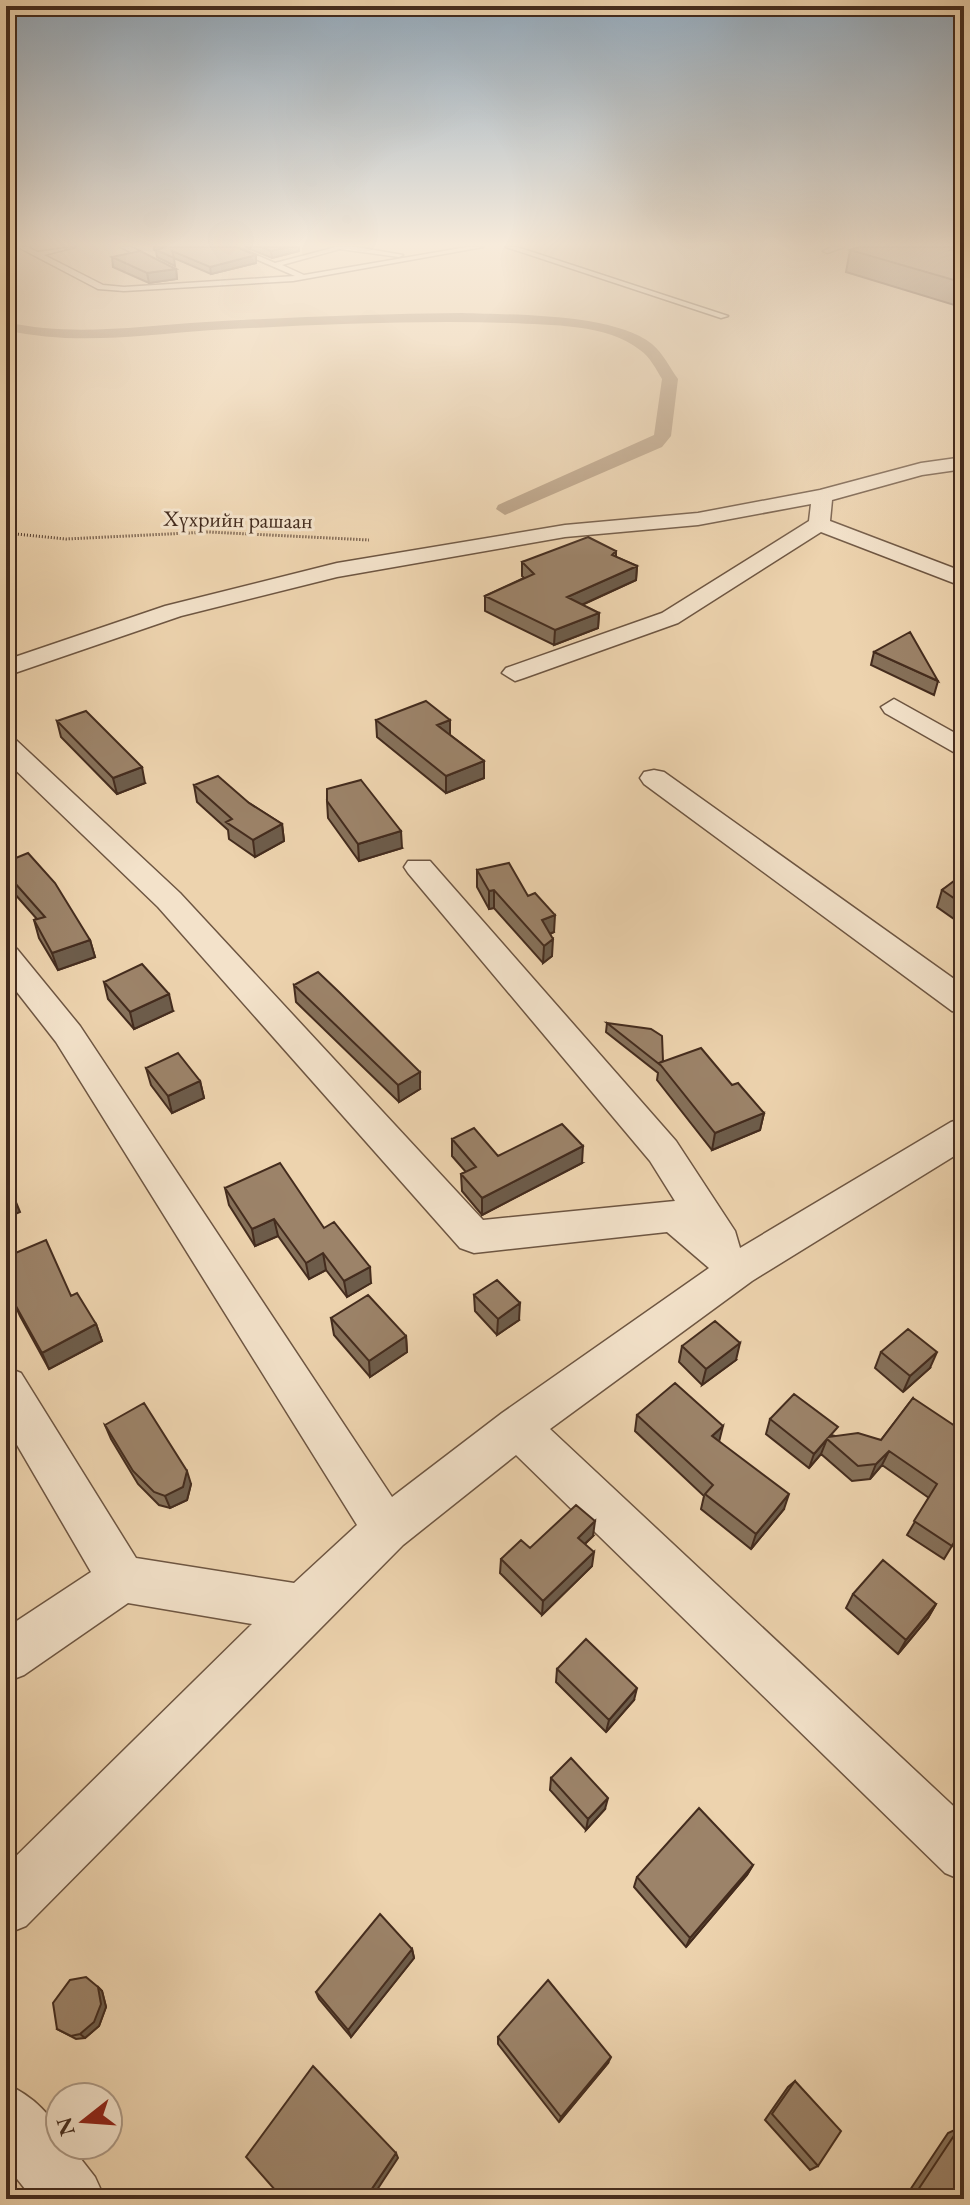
<svg xmlns="http://www.w3.org/2000/svg" width="970" height="2205" font-family="'EB Garamond',serif">
  <style>
    .lines { fill: none; stroke-linecap: round; stroke-linejoin: round }
    .canal { fill: #b49a7d; fill-rule: evenodd }
    .lane-casing { stroke: #6e5642; stroke-width: 3 }
    .street-casing { stroke: #6e5642; stroke-width: 3 }
    .path { stroke: #442c1e; stroke-width: 3; stroke-dasharray: 1 2; stroke-linecap: butt }
    .lane { fill: #f3e2ca; fill-rule: evenodd }
    .street { fill: #f3e2ca; fill-rule: evenodd }
    .wall { fill: #86715a; stroke: #442c1e; stroke-width: 2 }
    .shaded-wall { fill: #6d5c4a; stroke: #442c1e; stroke-width: 2 }
    .building { fill: #9c8369; stroke: #442c1e; stroke-width: 2 }
    .labels { text-anchor: middle; stroke-width: 6; stroke-linejoin: round; paint-order: stroke }
    .far-street-label { font-size: 22px; fill: #442c1e; stroke: #f3e2ca }
  </style>
  <rect width="100%" height="100%" fill="#edd3ae"/>
  <filter id="stains"><feTurbulence type="fractalNoise" baseFrequency=".0025" numOctaves="4"/><feColorMatrix values="0 0 0 0 .2 0 0 0 0 .09 0 0 0 0 .02 0 0 0 .5 -.17"/></filter>
  <radialGradient id="worn" r=".72"><stop offset=".6" stop-color="#630" stop-opacity="0"/><stop offset="1" stop-color="#630" stop-opacity=".3"/></radialGradient>
  <g class="lines">
    <path class="canal" d="M462 313C511 315 613 313 652 344 663 353 670 368 678 379L671 436 662 447 505 515 496 509 498 505 654 435 662 379C656 369 650 357 640 350 608 324 550 325 510 323 411 320 311 325 212 330 143 335 74 346 6 330V322C72 337 139 326 206 322 292 317 377 314 462 313Z"/>
    <defs>
      <path id="lane" d="M18 247H28L37 252 75 247 44 255 103 285 124 287 295 276 228 247H238L275 263 336 247H356L403 255 399 257 340 249 282 265 304 275 467 247H483L293 281 124 291 98 289Z
        M121 247H131L162 263 155 265Z
        M506 247H517L728 316 721 318Z
        M833 247H844L827 253 823 251Z"/>
      <path id="street" d="M964 457V469L922 475 832 500 830 521 964 572V587L821 532 678 623 524 678 515 681 502 673 506 668 662 613 809 521 811 504 698 525 565 537 337 577 181 616 6 676V660L165 606 337 563 565 525 698 513 820 490 921 463Z
        M894 699 964 738V758L885 713 881 707Z
        M6 738 16 740 180 893 483 1220 675 1201 650 1161 408 873 404 867 408 861H430L676 1141 735 1231 740 1248 951 1122 964 1118V1150L752 1281 550 1429 964 1816V1881L945 1873 516 1455 403 1545 26 1926 6 1934V1866L252 1624 128 1603 24 1675 6 1682V1628L91 1572 6 1426V1367L21 1373 136 1558 294 1583 357 1525 56 1042 6 978V945L17 949 80 1026 392 1497 502 1413 709 1268 667 1232 474 1253 460 1248 158 907 6 761Z
        M654 770 664 772 964 986V1014L952 1011 644 784 640 778 644 772Z
        M6 2084C29 2094 60 2118 60 2145H70L95 2177 105 2199H33L6 2165Z"/>
    </defs>
    <use href="#lane" class="lane-casing"/>
    <use href="#street" class="street-casing"/>
    <path class="path" d="M6 533 66 539 209 532 369 540"/>
    <use href="#lane" class="lane"/>
    <use href="#street" class="street"/>
  </g>
  <path class="wall" d="M154 247H236L256 255V263L211 274 174 258 175 266 157 257 156 251 154 250Z
    M245 247H299V251L272 258Z
    M860 247H964V308L846 272 850 250Z
    M112 257 176 269 177 279 149 283 113 267Z
    M616 551V557L637 566 636 580 582 605 599 613 598 628 554 645 485 611V596L524 578 522 576V562Z
    M874 652 938 681 934 695 871 665Z
    M376 720 450 735 484 761V778L446 793 377 737Z
    M57 721 145 783 117 794 61 737Z
    M194 785 249 803 282 824 284 841 255 857 229 839 228 830 197 802Z
    M327 801 402 848 359 861 328 818Z
    M6 862 90 940 95 957 58 970 39 938 34 920 37 919 6 884Z
    M477 870 528 896 554 932 550 934 552 956 543 963 494 908 489 909 477 887Z
    M964 876V926L937 907 942 890Z
    M104 982 173 1011 134 1029 108 999Z
    M294 985 420 1089 399 1102 296 1002Z
    M607 1023 663 1061 732 1085 764 1113 760 1130 712 1150 657 1080 658 1073 606 1032Z
    M146 1068 200 1081 204 1098 172 1113 151 1085Z
    M452 1139 498 1156 582 1163 482 1215 462 1191 461 1174 466 1172 452 1156Z
    M225 1188 324 1228 371 1283 347 1297 326 1270 309 1279 278 1236 255 1246 229 1205Z
    M6 1284 71 1296 96 1324 102 1341 49 1369 20 1316Z
    M474 1295 519 1320 497 1335 475 1311Z
    M331 1318 406 1336 407 1352 370 1377 334 1335Z
    M682 1346 736 1360 702 1385 679 1362Z
    M881 1352 930 1368 903 1392 875 1368Z
    M913 1398 964 1526 944 1559 907 1535 929 1498 882 1465 870 1479 852 1481 821 1454 809 1468 766 1434 770 1419 835 1436 881 1440Z
    M637 1415 719 1442 784 1509 751 1549 701 1509 704 1496 635 1431Z
    M105 1425 191 1484 187 1500 170 1508 159 1505 138 1484 111 1439Z
    M593 1536 585 1544 592 1566 542 1615 500 1573 501 1559 530 1548Z
    M853 1594 936 1604 928 1618 898 1654 846 1608Z
    M557 1669 634 1700 606 1732 556 1682Z
    M551 1778 605 1809 586 1830 550 1790Z
    M753 1865 747 1875 686 1947 634 1887 637 1877Z
    M412 1949 414 1958 351 2037 319 1999 316 1992Z
    M98 1987 102 1991 106 2007 99 2026 85 2038 76 2039 57 2029Z
    M498 2037 608 2063 559 2122 498 2044Z
    M795 2081 818 2166 810 2170 765 2120 788 2087Z
    M959 2128 964 2199H904L948 2133Z"/>
  <path class="shaded-wall" d="M288 247H299V251L272 258 271 251Z
    M256 255V263L211 274 210 267Z
    M176 269 177 279 149 283 147 273Z
    M637 566 636 580 566 612 567 597Z
    M599 613 598 628 554 645 555 630Z
    M450 720V736L437 725Z
    M484 761V778L446 793V776Z
    M142 767 145 783 117 794 113 778Z
    M282 824 284 841 255 857 253 840Z
    M401 831 402 848 359 861 358 844Z
    M494 890V908L489 909V891Z
    M555 915 554 932 541 937 542 920Z
    M553 939 552 956 543 963 544 946Z
    M90 940 95 957 58 970 52 953Z
    M169 994 173 1011 134 1029 130 1012Z
    M420 1072V1089L399 1102 398 1085Z
    M200 1081 204 1098 172 1113 168 1096Z
    M764 1113 760 1130 712 1150 715 1133Z
    M583 1146 582 1163 482 1215V1198Z
    M13 1195 20 1212 6 1218V1198Z
    M274 1219 278 1236 255 1246 252 1229Z
    M323 1253 326 1270 309 1279 306 1263Z
    M370 1267 371 1283 347 1297 344 1281Z
    M520 1303 519 1320 497 1335 498 1319Z
    M96 1324 102 1341 49 1369 42 1353Z
    M406 1336 407 1352 370 1377 369 1361Z
    M740 1343 736 1360 702 1385 706 1369Z
    M937 1352 930 1368 903 1392 910 1376Z
    M723 1426 719 1442 712 1436Z
    M827 1439 821 1454 809 1468 814 1454Z
    M889 1451 882 1465 870 1479 876 1464Z
    M187 1471 191 1484 187 1500 170 1508 165 1496Z
    M789 1494 784 1509 751 1549 756 1534Z
    M595 1521 593 1536 576 1552 578 1538Z
    M594 1552 592 1566 542 1615 543 1601Z
    M936 1604 928 1618 898 1654 906 1640Z
    M637 1688 634 1700 606 1732 609 1720Z
    M608 1798 605 1809 586 1830 588 1819Z
    M753 1865 747 1875 686 1947 690 1938Z
    M412 1949 414 1958 351 2037 348 2030Z
    M98 1987 102 1991 106 2007 99 2026 85 2038 80 2034Z
    M611 2057 608 2063 559 2122 561 2117Z
    M396 2153 398 2158 371 2199H365Z"/>
  <path class="building" d="M162 247H236L256 255 210 267 172 251 174 258 156 250 165 248Z
    M261 247H288L271 251Z
    M860 247H952L950 250 964 254V283L850 250Z
    M140 251 176 269 147 273 112 257Z
    M588 537 616 551 612 555 637 566 567 597 599 613 555 630 485 596 534 574 522 562Z
    M910 632 938 681 874 652Z
    M426 701 450 720 437 725 484 761 446 776 376 720Z
    M86 711 142 767 113 778 57 721Z
    M218 776 249 803 282 824 253 840 226 822 232 819 194 785Z
    M361 780 401 831 358 844 327 801V789Z
    M28 853 55 883 90 940 52 953 34 920 45 917 6 873V862Z
    M509 863 528 896 535 893 555 915 542 920 553 939 544 946 494 890 489 891 477 870Z
    M962 875 964 876V905L942 890Z
    M142 964 169 994 130 1012 104 982Z
    M318 972 339 992 420 1072 398 1085 294 985Z
    M607 1023 651 1029 662 1036 663 1061 659 1063V1064Z
    M701 1048 732 1085 738 1083 764 1113 715 1133 659 1063Z
    M178 1053 200 1081 168 1096 146 1068Z
    M562 1124 583 1146 482 1198 461 1174 476 1167 452 1139 474 1128 498 1156Z
    M280 1163 324 1228 334 1222 370 1267 344 1281 323 1253 306 1263 274 1219 252 1229 225 1188Z
    M6 1182 13 1195 6 1198Z
    M46 1240 71 1296 77 1293 96 1324 42 1353 12 1299 6 1284V1257Z
    M497 1280 520 1303 498 1319 474 1295Z
    M368 1295 406 1336 369 1361 331 1318Z
    M715 1321 740 1343 706 1369 682 1346Z
    M908 1329 937 1352 910 1376 881 1352Z
    M675 1383 723 1426 712 1436 789 1494 756 1534 705 1494 713 1485 637 1415Z
    M794 1394 838 1427 829 1437 858 1433 881 1440 913 1398 964 1432V1525L952 1546 914 1521 937 1484 889 1451 876 1464 858 1466 827 1439 814 1454 770 1419Z
    M144 1403 187 1471 183 1487 165 1496 154 1492 133 1471 105 1425Z
    M576 1505 595 1521 578 1538 594 1552 543 1601 501 1559 521 1540 530 1548Z
    M883 1560 936 1604 906 1640 853 1594Z
    M586 1639 637 1688 609 1720 557 1669Z
    M571 1758 608 1798 588 1819 551 1778Z
    M699 1808 753 1865 690 1938 637 1877Z
    M380 1914 412 1949 348 2030 316 1992Z
    M86 1977 98 1987 101 2004 94 2022 80 2034 71 2036 57 2029 53 2003 70 1980Z
    M548 1980 611 2057 561 2117 498 2037Z
    M313 2066 396 2153 365 2199H283L246 2157Z
    M795 2081 841 2131 818 2166 772 2114Z
    M959 2128 964 2133V2199H912Z"/>
  <linearGradient id="sky" x2="0" y2="1"><stop stop-color="#93aabd"/><stop offset="0.44" stop-color="#f7ebdb"/><stop offset="1" stop-color="#f7ebdb" stop-opacity="0"/></linearGradient>
  <rect width="970" height="556" fill="url(#sky)"/>
  <g class="labels">
    <g class="far-street-label">
      <text transform="translate(238 519) rotate(1)" y="8">Хүхрийн рашаан</text>
    </g>
  </g>
  <rect width="970" height="2205" fill="none" stroke="#edd3ae" stroke-width="32"/>
  <rect x="8" y="8" width="954" height="2189" fill="none" stroke="#442c1e" stroke-width="4"/>
  <rect x="16" y="16" width="938" height="2173" fill="none" stroke="#442c1e" stroke-width="2"/>
  <g transform="translate(84 2121) rotate(253)"><circle r="38" fill="#f3e2ca" stroke="#ad9985" stroke-width="2"/>
  <path d="M0-6L14 30L0 20L-14 30Z" fill="#8f2418"/>
  <text y="-12" font-size="22" font-weight="bold" text-anchor="middle" fill="#442c1e">N</text>
  </g>
  <rect width="100%" height="100%" filter="url(#stains)"/>
  <rect width="100%" height="100%" fill="url(#worn)"/>
</svg>
